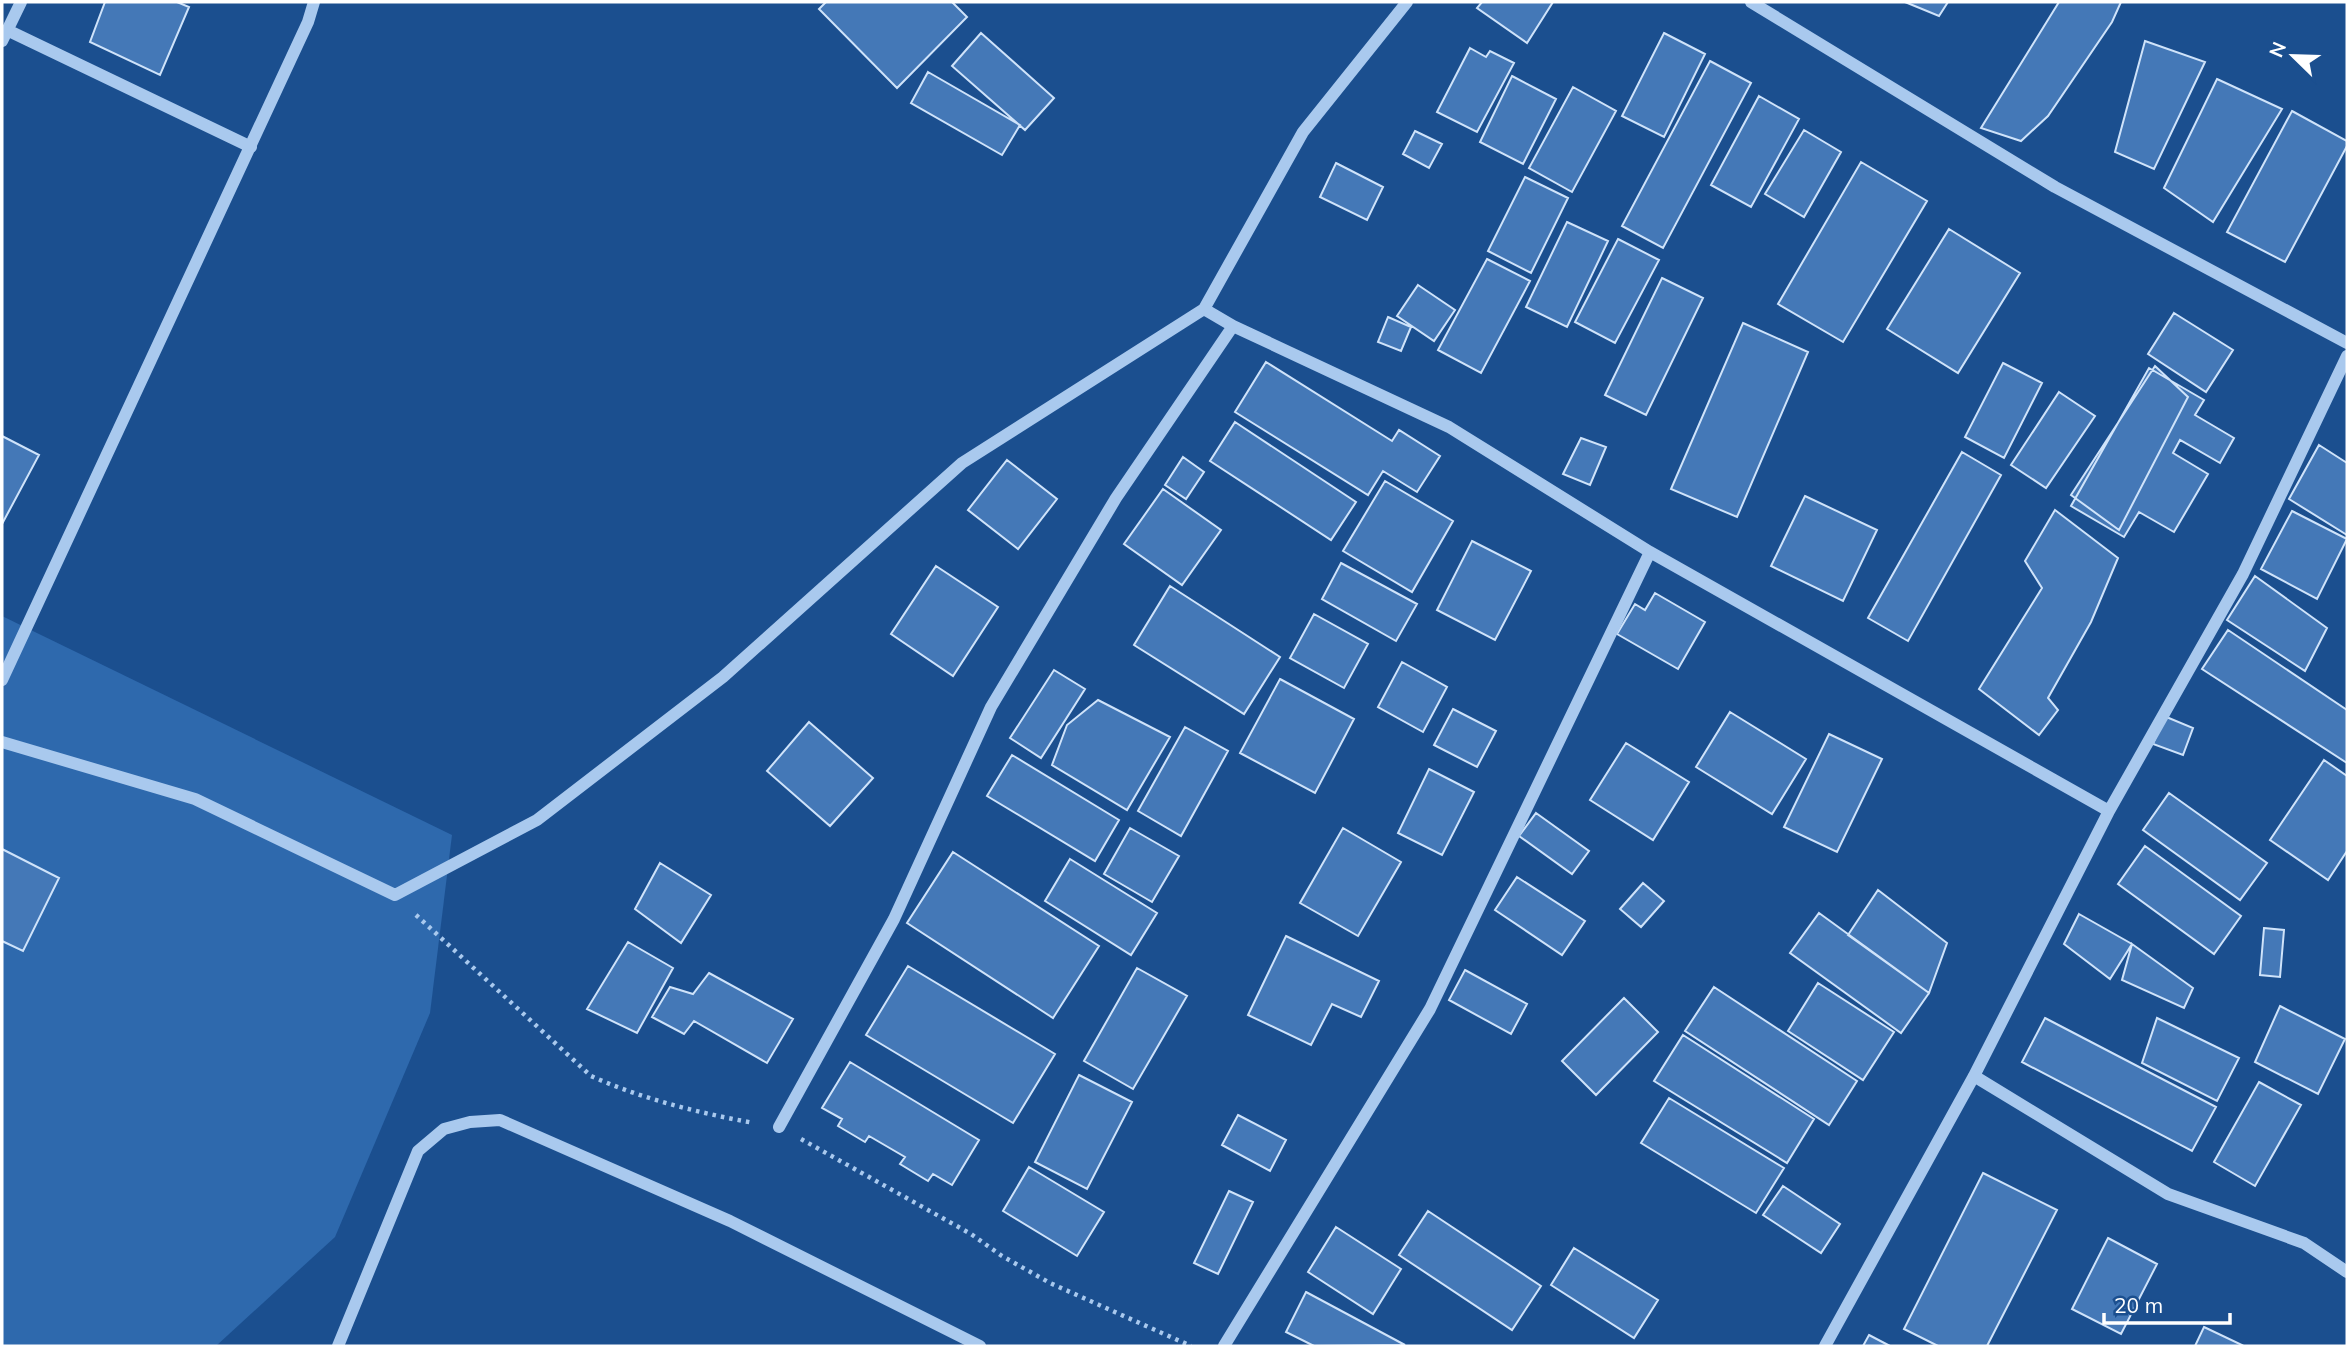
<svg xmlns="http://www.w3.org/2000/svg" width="2349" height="1348" font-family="Mulish,sans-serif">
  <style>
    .green { fill: #2e69ad }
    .building { fill: #4478b7; stroke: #cfe3fa; stroke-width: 2 }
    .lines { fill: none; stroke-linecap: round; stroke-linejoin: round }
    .path { stroke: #a9c9ee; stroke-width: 4.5; stroke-dasharray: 3.5 5; stroke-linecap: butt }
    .minor { stroke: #a9c9ee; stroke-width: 12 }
  </style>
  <rect width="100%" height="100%" fill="#1b4f8f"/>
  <path class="green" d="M2 616 452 835 430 1013 335 1237 216 1346H2Z"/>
  <path class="building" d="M105 2H177L189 7 160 75 90 42Z
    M826 2H952L967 17 897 88 819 9Z
    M1482 2H1553L1527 43 1477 8Z
    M1905 2H1948L1939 16Z
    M2059 2H2121L2112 22 2048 116 2021 141 1981 128Z
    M981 33 1054 98 1025 130 952 66Z
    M1664 33 1705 54 1664 137 1622 116Z
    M2145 41 2205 62 2154 169 2115 152Z
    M1470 48 1486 57 1490 51 1514 63 1477 132 1437 112Z
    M1710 61 1751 83 1663 248 1622 226Z
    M928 72 1020 125 1002 155 911 103Z
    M1512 76 1556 99 1523 164 1480 142Z
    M2217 79 2282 109 2213 222 2164 188Z
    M1573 87 1616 111 1572 192 1529 168Z
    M1759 96 1799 119 1751 207 1711 185Z
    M2292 111 2347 141V146L2285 262 2227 232Z
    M1804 130 1841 152 1804 217 1765 194Z
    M1415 131 1442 144 1429 168 1403 154Z
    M1861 162 1927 201 1843 342 1778 304Z
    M1336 163 1383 187 1367 220 1320 197Z
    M1525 177 1568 198 1531 273 1488 251Z
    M1567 222 1608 241 1567 327 1526 307Z
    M1949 229 2020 273 1958 373 1887 329Z
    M1618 239 1659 260 1615 343 1575 322Z
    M1487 259 1530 281 1481 373 1438 350Z
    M1662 278 1703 298 1646 415 1605 395Z
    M1418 285 1455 310 1434 341 1397 316Z
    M2174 313 2233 350 2206 392 2148 354Z
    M1388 317 1411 327 1401 351 1378 342Z
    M1743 323 1808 352 1737 517 1671 489Z
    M1266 362 1392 441 1399 430 1440 456 1417 492 1383 471 1368 495 1235 412Z
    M2003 363 2042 383 2004 458 1965 437Z
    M2155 366 2188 397 2119 530 2071 495Z
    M2149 368 2204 400 2195 415 2234 438 2220 463 2180 440 2173 453 2208 474 2174 532 2139 512 2124 537 2071 506Z
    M2059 392 2095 416 2046 488 2011 465Z
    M1235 422 1356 502 1331 540 1210 461Z
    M2 436 39 455 2 524Z
    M1581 438 1606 447 1590 485 1563 474Z
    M2319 445 2347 463V535L2289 499Z
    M1962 452 2001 475 1908 641 1868 618Z
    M1183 457 1204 472 1186 499 1165 485Z
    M1007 460 1057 499 1018 549 968 510Z
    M1385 481 1453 521 1412 592 1343 551Z
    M1163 489 1221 530 1182 585 1124 544Z
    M1805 496 1877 530 1843 601 1771 566Z
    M2055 510 2118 558 2091 622 2048 698 2058 710 2039 735 1979 689 2042 588 2025 561Z
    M2292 511 2347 539 2317 599 2261 569Z
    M1472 541 1531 571 1495 640 1437 610Z
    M1341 563 1417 604 1396 641 1322 599Z
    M936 566 998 607 953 676 891 634Z
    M2255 576 2327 628 2305 671 2227 620Z
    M1170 586 1280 657 1244 714 1134 645Z
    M1655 593 1705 622 1678 669 1617 634 1635 604 1645 610Z
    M1314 614 1368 644 1344 688 1290 658Z
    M2228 630 2347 710V763L2202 669Z
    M1402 662 1447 687 1423 732 1378 707Z
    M1054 670 1085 689 1041 758 1010 738Z
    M1280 679 1354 719 1315 793 1240 753Z
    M1098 700 1170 737 1127 810 1052 765 1067 725Z
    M1453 709 1496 731 1477 767 1434 745Z
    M1730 712 1806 759 1772 814 1696 767Z
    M2164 716 2193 728 2183 755 2153 744Z
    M809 722 873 778 830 826 767 771Z
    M1185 727 1228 751 1181 836 1138 811Z
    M1829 734 1882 759 1837 852 1784 827Z
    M1626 743 1689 782 1653 840 1590 800Z
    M1012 755 1119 820 1095 861 987 796Z
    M2324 760 2347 776V851L2328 880 2270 840Z
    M1429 769 1474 792 1442 855 1398 833Z
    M2169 793 2267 863 2240 900 2143 830Z
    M1536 813 1589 851 1572 874 1519 836Z
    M1130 828 1179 856 1152 902 1104 874Z
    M1343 828 1401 862 1358 936 1300 903Z
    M2145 846 2241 916 2214 954 2118 884Z
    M2 849 59 878 23 951 2 941Z
    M953 852 1099 946 1053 1018 907 923Z
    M1070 859 1157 913 1131 955 1045 901Z
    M660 863 711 895 681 943 635 909Z
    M1517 877 1585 921 1562 955 1495 910Z
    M1643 883 1664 901 1641 927 1620 909Z
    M1878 890 1947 943 1929 993 1848 935Z
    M1819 913 1929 993 1901 1033 1790 953Z
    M2079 914 2132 944 2110 979 2064 944Z
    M2264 928 2284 930 2280 977 2260 975Z
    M1286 936 1379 981 1361 1017 1332 1004 1311 1045 1248 1015Z
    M628 942 673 968 637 1033 587 1009Z
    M2132 944 2193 988 2184 1008 2122 980Z
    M908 966 1055 1054 1013 1123 866 1035Z
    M1137 968 1187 996 1133 1089 1084 1061Z
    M1465 970 1527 1004 1511 1034 1449 1000Z
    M709 973 793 1019 767 1063 694 1021 684 1034 652 1017 670 987 693 994Z
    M1818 983 1894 1032 1863 1080 1788 1031Z
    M1714 987 1857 1081 1829 1125 1685 1031Z
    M1624 998 1658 1032 1596 1095 1562 1061Z
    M2280 1006 2345 1039 2318 1094 2255 1062Z
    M2045 1018 2216 1107 2192 1151 2022 1062Z
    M2157 1018 2239 1058 2217 1101 2142 1063Z
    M1683 1035 1814 1119 1787 1163 1654 1081Z
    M850 1062 979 1140 952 1185 933 1174 928 1181 900 1164 905 1157 869 1136 865 1142 838 1126 842 1119 822 1108Z
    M1079 1075 1132 1102 1087 1189 1035 1162Z
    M2259 1082 2301 1105 2255 1186 2214 1162Z
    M1669 1098 1784 1168 1756 1213 1641 1143Z
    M1238 1115 1286 1140 1270 1171 1222 1145Z
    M1029 1167 1104 1212 1077 1256 1003 1211Z
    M1983 1173 2057 1210 1987 1346H1938L1904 1329Z
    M1783 1186 1840 1224 1821 1253 1763 1215Z
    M1229 1191 1253 1202 1218 1274 1194 1263Z
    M1428 1211 1541 1286 1512 1330 1399 1255Z
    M1336 1227 1401 1269 1373 1314 1308 1272Z
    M2108 1238 2157 1264 2121 1334 2072 1309Z
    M1574 1248 1658 1300 1634 1338 1551 1285Z
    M1306 1292 1405 1345 1314 1346 1286 1332Z
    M2204 1327 2242 1345 2241 1346H2195Z
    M1869 1335 1890 1346H1863Z"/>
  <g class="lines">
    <path class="path" d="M416 915 591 1076C642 1099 699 1113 754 1123
      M801 1139 971 1234 1002 1256 1050 1283 1191 1346"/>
    <path class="minor" d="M1751 2 2055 187 2347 343
      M7 30 251 147
      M2 41 21 2
      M1204 309 1233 326 1449 427 1650 552 2109 811
      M2 680 308 22 314 2
      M2 742 195 799 395 895 537 820 723 677 962 463 1204 309 1303 132 1407 2
      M1974 1076 2168 1194 2304 1243 2347 1272
      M779 1127 894 919 991 707 1116 498 1233 326
      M338 1346 418 1151 444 1129 470 1122 500 1120 730 1221 980 1346
      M1224 1346 1430 1009 1650 552
      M1825 1346 1974 1076 2109 811 2243 574 2347 356"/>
  </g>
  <rect width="2349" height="1348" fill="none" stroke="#ffffff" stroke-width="7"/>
  <g transform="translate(2293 56) rotate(293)" stroke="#1b4f8f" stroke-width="5" paint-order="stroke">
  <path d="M0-5L12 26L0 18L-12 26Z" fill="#ffffff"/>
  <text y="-10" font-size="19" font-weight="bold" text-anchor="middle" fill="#ffffff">N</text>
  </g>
  <path d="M2104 1313v10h126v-10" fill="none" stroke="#ffffff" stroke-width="3.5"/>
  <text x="2114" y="1313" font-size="21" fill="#ffffff" stroke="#1b4f8f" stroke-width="5" paint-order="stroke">20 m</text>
</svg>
